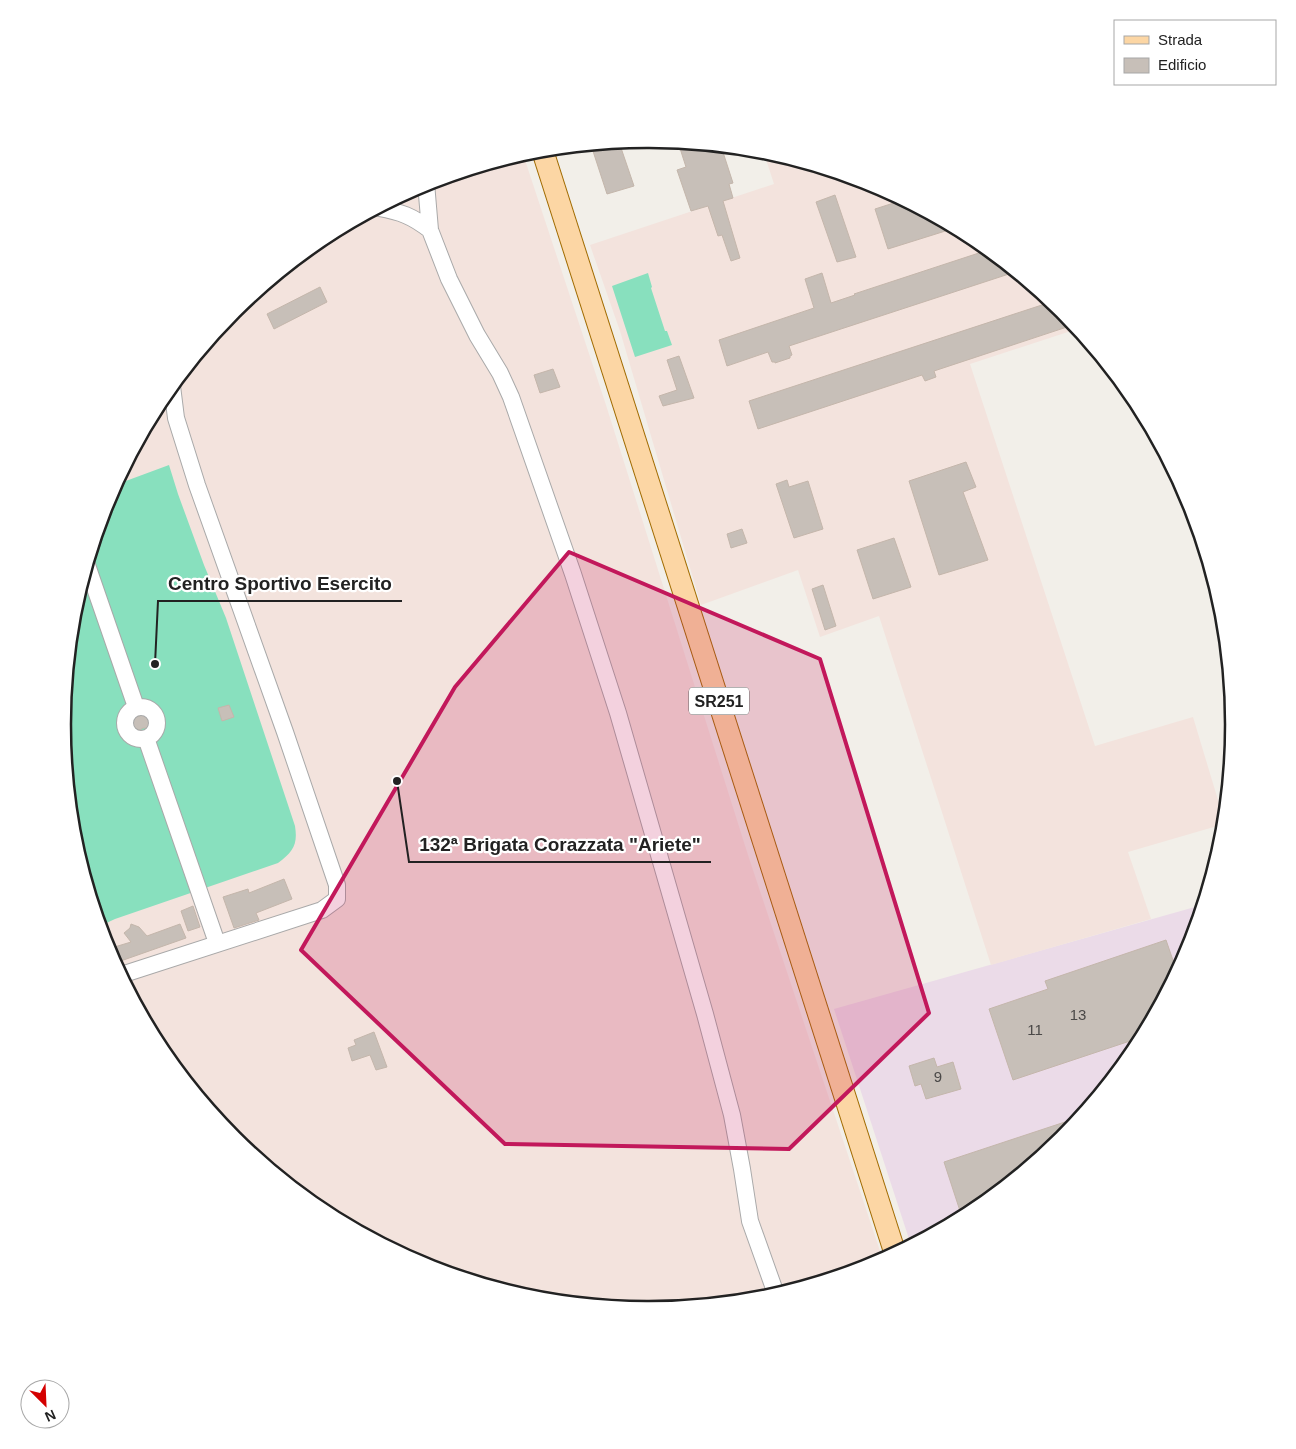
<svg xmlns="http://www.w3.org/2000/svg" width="1296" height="1449" font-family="Arial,sans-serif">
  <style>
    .industrial { fill: #ebdbe8 }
    .military { fill: #f3e3dd }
    .pitch { fill: #88e0be }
    .building { fill: #c7bfb8; stroke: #c4b6ab }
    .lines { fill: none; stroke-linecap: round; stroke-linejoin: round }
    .minor-casing { stroke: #a9a9a9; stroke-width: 18 }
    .major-casing { stroke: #a06b00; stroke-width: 23 }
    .minor { stroke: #fff; stroke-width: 16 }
    .major { stroke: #fcd6a4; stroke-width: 21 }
    .marked { fill: #c2185b; fill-opacity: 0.2; stroke: #c2185b; stroke-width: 4; stroke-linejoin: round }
    .labels { text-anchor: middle; stroke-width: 4.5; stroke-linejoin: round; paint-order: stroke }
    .number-label { font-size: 15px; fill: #4b4948 }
    .shield { fill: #fff; stroke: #646464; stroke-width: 1 }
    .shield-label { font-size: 16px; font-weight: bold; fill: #222 }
    .rim { fill: none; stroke: #222; stroke-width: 2.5 }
    .leader { fill: none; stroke: #222; stroke-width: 2 }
    .callout-dot { fill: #222; stroke: #fff; stroke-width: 2 }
    .callout-label { font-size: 19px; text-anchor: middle; font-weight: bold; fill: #222; stroke: #fff; stroke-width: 4.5; stroke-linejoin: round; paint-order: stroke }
  </style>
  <rect width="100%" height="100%" fill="#f2efe9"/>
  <path class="industrial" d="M1202 905 1189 949 1135 1050 1062 1139 973 1211 911 1245 834 1009Z"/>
  <path class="military" d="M763 150 872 184 974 238 1062 311 1077 329 970 364 1095 746 1193 717 1224 820V824L1128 852 1151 919 991 965 879 616 820 637 798 570 701 605 620 331 590 245 774 184Z
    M523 154 606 405 748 855 883 1260 872 1266 762 1299 648 1310 533 1299 424 1265 322 1211 234 1138 161 1050 107 948 74 838 63 724 74 610 107 500 161 399 234 310 323 238 424 183Z"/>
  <path class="pitch" d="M648 273 652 287 651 288 665 331H667L672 345 635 357 612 286Z
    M169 465 178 494 204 565 226 618 295 826C298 845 293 852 278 863L115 919 100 926 74 838 63 724 74 610 107 500 115 485Z"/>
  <path class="building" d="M619 142 634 186 607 194 591 145Z
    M678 142 721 146 733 183 729 184 733 198 723 201 740 258 731 261 722 235 718 236 708 206 691 211 677 170 686 167Z
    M835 195 856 257 837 262 816 202Z
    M903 200 955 228 888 249 875 209Z
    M988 250 1015 272 789 346 792 355 790 356V358L775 363V362H772L768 352 727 366 719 340 814 308 805 279 822 273 831 303 855 295 854 294Z
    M320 287 327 302 274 329 267 314Z
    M1051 302 1066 315 1070 326 934 371 936 377 925 381 922 375 758 429 749 401Z
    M679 356 694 398 663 406 659 396 677 390 667 360Z
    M553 369 560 387 540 393 534 375Z
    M966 462 976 487 963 492 988 560 939 575 909 481Z
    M787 480 789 487 808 481 823 529 794 538 776 484Z
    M742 529 747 543 731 548 727 534Z
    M894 538 911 587 873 599 857 550Z
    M823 585 836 626 825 630 812 589Z
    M229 705 234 717 222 721 218 708Z
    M144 713 150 716 152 722 148 728H143L140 730 134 728 132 721 134 717 140 716Z
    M284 879 292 899 256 913 259 920 234 928 223 897 248 889 249 893Z
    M193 906 200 927 188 931 181 911Z
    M131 924 139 927 147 936 180 924 186 938 115 963 108 949 131 942 124 933 130 928Z
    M1166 940 1177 972 1142 1037 1013 1080 989 1009 1048 989 1045 981Z
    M374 1032 387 1067 376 1070 370 1055 352 1061 348 1048 356 1045 354 1040Z
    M934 1058 937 1067 953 1062 961 1089 926 1099 921 1084 915 1086 909 1066Z
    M1080 1117 1062 1139 973 1211 962 1217 944 1162Z"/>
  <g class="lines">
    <defs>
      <path id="minor" d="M426 183 430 230 449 279 477 335 500 373 511 397 573 574 618 713 705 1014 732 1115 742 1169 750 1221 776 1294
        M379 208C401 212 412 216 430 230
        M87 565 136 707
        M125 723a16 16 0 1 1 32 0a16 16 0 1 1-32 0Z
        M146 738 217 943
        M121 975 322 910 337 899V885L285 732 197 485 176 418 172 386"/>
      <path id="major" d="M542 149 895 1253"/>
    </defs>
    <use href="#minor" class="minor-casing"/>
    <use href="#major" class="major-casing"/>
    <use href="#minor" class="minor"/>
    <use href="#major" class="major"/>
  </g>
  <path class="marked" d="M569 552 820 659 929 1013 789 1149 505 1144 301 950 455 687Z"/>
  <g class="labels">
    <g class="number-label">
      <text x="1078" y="1020">13</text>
      <text x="1035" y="1035">11</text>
      <text x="938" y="1082">9</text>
    </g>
    <rect class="shield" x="689" y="687.5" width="60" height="27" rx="4"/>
    <g class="shield-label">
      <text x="719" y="707">SR251</text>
    </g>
  </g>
  <path d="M0 0H1296V1449H0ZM647 148H649A576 576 0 0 1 1225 724V725A576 576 0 0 1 649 1301H647A576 576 0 0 1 71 725V724A576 576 0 0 1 647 148Z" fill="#fff" fill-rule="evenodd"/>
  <path class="rim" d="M647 148H649A576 576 0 0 1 1225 724V725A576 576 0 0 1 649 1301H647A576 576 0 0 1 71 725V724A576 576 0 0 1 647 148Z"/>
  <path class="leader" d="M155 664L158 601H402M397 781L409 862H711"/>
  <g class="callout-dot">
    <circle cx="155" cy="664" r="5"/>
    <circle cx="397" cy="781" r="5"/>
  </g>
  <g class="callout-label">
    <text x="280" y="590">Centro Sportivo Esercito</text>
    <text x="560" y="851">132ª Brigata Corazzata "Ariete"</text>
  </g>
  <rect x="1114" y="20" width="162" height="65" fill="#ffffff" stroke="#a7a7a7"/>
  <rect x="1124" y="36" width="25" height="8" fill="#fcd6a4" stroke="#a7a7a7"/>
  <text x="1158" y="45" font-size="15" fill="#222222">Strada</text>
  <rect x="1124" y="58" width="25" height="15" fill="#c7bfb8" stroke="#a7a7a7"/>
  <text x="1158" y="70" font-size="15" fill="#222222">Edificio</text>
  <g transform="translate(45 1404) rotate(156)"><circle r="24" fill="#ffffff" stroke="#a7a7a7"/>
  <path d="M0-4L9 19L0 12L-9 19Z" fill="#d40000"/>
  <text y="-8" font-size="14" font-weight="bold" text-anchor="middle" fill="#222222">N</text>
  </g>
</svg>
